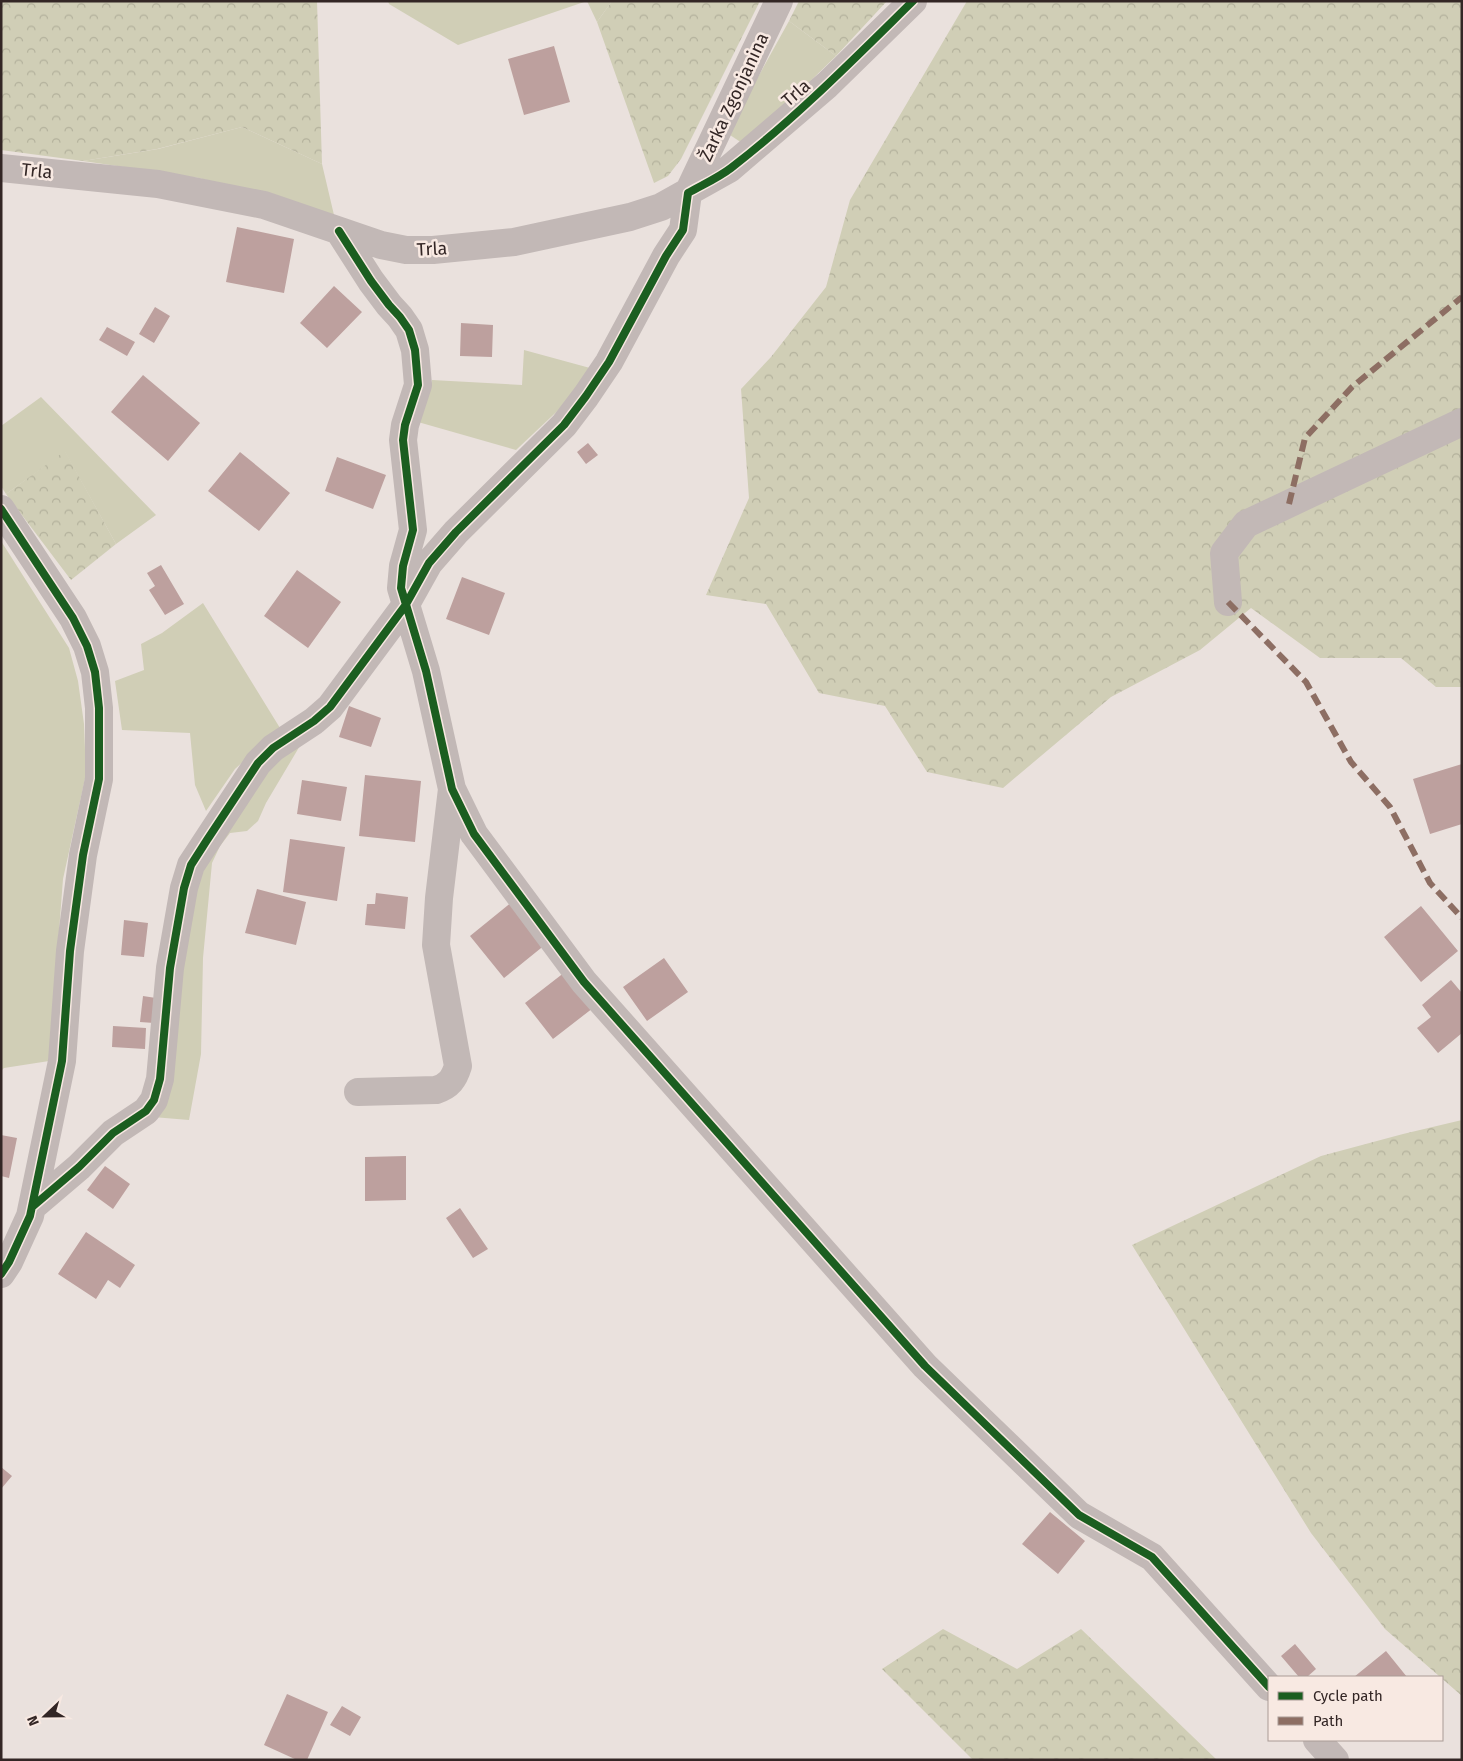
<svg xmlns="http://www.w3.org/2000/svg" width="1463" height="1761" font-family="'Fira Sans',sans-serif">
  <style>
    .grass { fill: #d0ceb6 }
    .forest { fill: url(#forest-crowns) }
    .building { fill: #bda09e }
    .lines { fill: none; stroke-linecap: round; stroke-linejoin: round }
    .minor { stroke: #c2b8b6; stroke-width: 28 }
    .quiet { stroke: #8d6e63; stroke-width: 6; stroke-dasharray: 12 6; stroke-linecap: butt }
    .cycleway-casing { stroke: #f8e9e2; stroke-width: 11 }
    .cycleway { stroke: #1b5e20; stroke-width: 8 }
    .labels { text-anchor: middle; stroke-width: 5; stroke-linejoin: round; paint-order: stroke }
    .street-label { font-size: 18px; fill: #332625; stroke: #f8e9e2 }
  </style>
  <defs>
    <pattern id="forest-crowns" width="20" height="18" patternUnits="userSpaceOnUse" patternTransform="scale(1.25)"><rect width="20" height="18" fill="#d0ceb6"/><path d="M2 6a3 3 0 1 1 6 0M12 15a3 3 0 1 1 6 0" fill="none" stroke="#b3b19c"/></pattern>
  </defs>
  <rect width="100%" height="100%" fill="#eae1dd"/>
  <path class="grass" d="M388 1H612L597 22 587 1 458 45 389 4Z
    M789 21 836 56 745 145 727 133Z
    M242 127 322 164 334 215 199 178 83 161 158 149Z
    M524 350 590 368 567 402 516 450 418 422 432 380 522 385Z
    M41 397 156 515 116 544 65 452 6 494 1 486V426Z
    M1 541 69 648 78 681 84 724 86 774 63 879 49 1061 4 1068 1 1071Z
    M203 603 280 728 235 769 206 811 195 785 190 733 122 730 115 681 144 670 141 644 162 633Z
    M301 744 266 803 258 821 247 831 230 833 220 846 212 863 203 958 201 1054 189 1120 153 1117 198 873 262 772Z"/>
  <path class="forest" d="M1 1H317L322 164 242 127 157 149 83 161 1 150Z
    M612 1H760L681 159 668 176 654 183 597 22Z
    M799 1H887L836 56 789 21Z
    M967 1H1462V687H1436L1401 658H1320L1251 608 1200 650 1111 697 1003 788 927 772 885 706 819 693 766 604 706 595 749 498 741 389 771 357 826 287 850 200Z
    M65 451 116 544 71 580 6 494Z
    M1462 1120V1696L1385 1629 1311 1533 1132 1245 1321 1156 1403 1134Z
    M943 1629 1017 1669 1081 1629 1217 1760H973L882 1669Z"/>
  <path class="building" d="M554 46 570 102 524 115 508 59Z
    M237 227 294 239 284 293 226 282Z
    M334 286 362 312 327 348 300 323Z
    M155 307 170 316 154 343 139 334Z
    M461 323 493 325 492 357 460 356Z
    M107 327 135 342 127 356 99 340Z
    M143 375 200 423 168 461 111 412Z
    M588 443 598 455 586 464 577 452Z
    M240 452 290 493 259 531 208 491Z
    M337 457 386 475 373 509 325 491Z
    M161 565 184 604 165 615 149 590 155 586 147 573Z
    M297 570 341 602 308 648 264 616Z
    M462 577 505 593 489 635 446 619Z
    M349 706 381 718 371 747 339 737Z
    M1462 764V824L1430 834 1413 779Z
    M365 775 421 781 415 842 359 836Z
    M302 780 347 787 341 821 297 814Z
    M290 839 345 847 337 901 283 892Z
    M257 889 306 902 296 945 245 933Z
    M376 893 408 897 405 929 365 925 367 904H375Z
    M512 902 546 944 504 978 470 936Z
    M1421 906 1458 951 1421 982 1384 937Z
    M124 920 148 923 144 957 121 955Z
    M664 958 688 992 647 1021 623 987Z
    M565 972 593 1008 553 1039 525 1003Z
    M1451 980 1462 993V1033L1438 1053 1417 1028 1431 1017 1422 1005Z
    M143 996 156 998 154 1023 140 1022Z
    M113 1026 146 1028 145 1049 112 1047Z
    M1 1135 17 1138 9 1178 1 1176Z
    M406 1156V1200L365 1201V1157Z
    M105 1166 130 1184 113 1209 87 1190Z
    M460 1208 488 1249 473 1258 446 1218Z
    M86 1232 135 1265 120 1288 108 1280 96 1299 58 1274Z
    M1 1467 12 1476 1 1489Z
    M1050 1512 1085 1541 1058 1574 1022 1544Z
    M1295 1644 1316 1669 1307 1677H1299L1281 1656Z
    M1386 1651 1407 1677H1354Z
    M287 1694 328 1712 307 1760H297L264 1745Z
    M342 1706 361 1717 350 1736 330 1725Z"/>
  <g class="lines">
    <path class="minor" d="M1 168 158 184 264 205 381 245 406 250H433L514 242 630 217 661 207 729 169 827 85 913 1
      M339 231 371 281 389 305 400 317 409 330 415 350 418 385 405 425 403 440 413 530 403 566 401 588 426 671 452 789 474 834 584 982 925 1366 1079 1515 1152 1557 1269 1687
      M1 509 73 618 87 646 95 672 99 708V779L83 855 70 951 62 1061 30 1216 9 1262 1 1274
      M1228 602 1224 553 1246 524 1462 422
      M358 1092 436 1090C449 1086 454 1079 458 1066L436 945 439 898 452 789
      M32 1207 79 1167 113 1133 146 1111 154 1100 160 1079 170 968 184 888 191 865 258 763 273 748 314 721 330 707 405 606 429 563 456 532 564 425 586 396 609 362 666 256 683 230 688 193 779 1
      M1317 1740 1335 1760"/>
    <path class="quiet" d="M1289 504 1305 438 1352 387 1462 297
      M1228 602 1306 682 1351 762 1390 807 1430 883 1462 918"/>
    <defs>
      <path id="cycleway" d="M339 231 371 281 389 305 400 317 409 330 415 350 418 385 405 425 403 440 413 530 403 566 401 588 426 671 452 789 474 834 584 982 925 1366 1079 1515 1152 1557 1269 1687
        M1 509 73 618 87 646 95 672 99 708V779L83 855 70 951 62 1061 30 1216 9 1262 1 1274
        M32 1207 79 1167 113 1133 146 1111 154 1100 160 1079 170 968 184 888 191 865 207 840 258 763 273 748 314 721 330 707 405 606 429 563 456 532 564 425 586 396 609 362 666 256 683 230 688 193C702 185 718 178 731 168 796 118 854 59 913 1"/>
    </defs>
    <use href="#cycleway" class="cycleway-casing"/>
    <use href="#cycleway" class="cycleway"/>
  </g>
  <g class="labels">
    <g class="street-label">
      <text transform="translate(796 93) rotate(-41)" y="6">Trla</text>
      <text transform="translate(734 97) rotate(-65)" y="6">Žarka Zgonjanina</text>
      <text transform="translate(37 171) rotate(6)" y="6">Trla</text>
      <text transform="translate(432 249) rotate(-3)" y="6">Trla</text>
    </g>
  </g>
  <rect width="1463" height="1761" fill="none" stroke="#332625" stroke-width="5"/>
  <rect x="1268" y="1676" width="175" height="65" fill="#f8e9e2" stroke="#a99b96"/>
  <rect x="1278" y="1692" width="25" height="8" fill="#1b5e20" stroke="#a99b96"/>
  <text x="1313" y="1701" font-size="15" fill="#332625">Cycle path</text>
  <rect x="1278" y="1717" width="25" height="8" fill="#8d6e63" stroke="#a99b96"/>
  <text x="1313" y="1726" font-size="15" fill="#332625">Path</text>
  <g transform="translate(45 1716) rotate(248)" stroke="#f8e9e2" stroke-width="4" paint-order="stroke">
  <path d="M0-4L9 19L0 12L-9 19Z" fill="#332625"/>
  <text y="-8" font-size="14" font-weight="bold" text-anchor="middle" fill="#332625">N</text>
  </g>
</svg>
